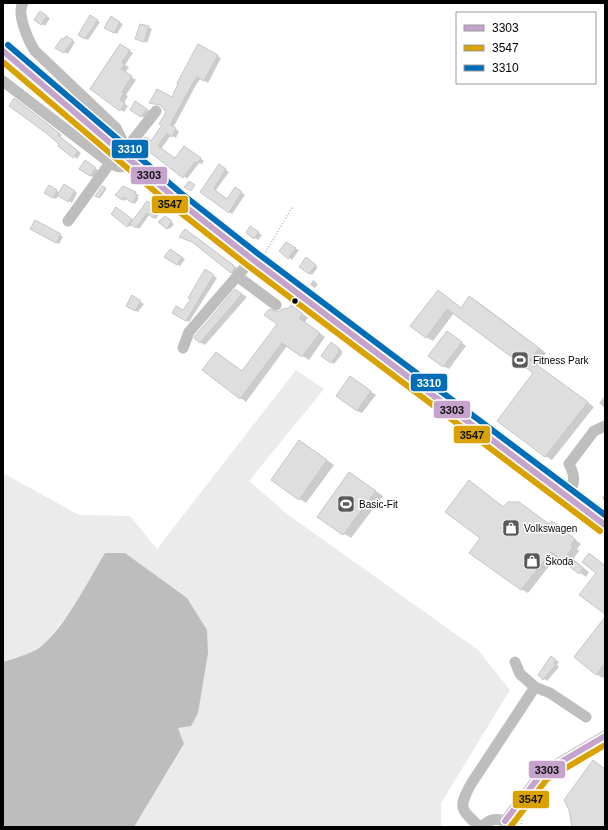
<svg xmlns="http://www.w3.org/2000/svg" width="608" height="830" font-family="Helvetica,sans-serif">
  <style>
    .green { fill: #ebebeb }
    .water { fill: #bdbdbd }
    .shadow { fill: #0003 }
    .building { fill: #dedede; stroke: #c6c6c6 }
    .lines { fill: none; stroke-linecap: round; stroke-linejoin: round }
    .major-casing { stroke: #dbdbdb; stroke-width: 15 }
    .path { stroke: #b9b9b9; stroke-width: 1.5; stroke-dasharray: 1 2; stroke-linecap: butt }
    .minor { stroke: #bebebe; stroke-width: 11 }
    .major { stroke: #bebebe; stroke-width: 14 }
    .bus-1-casing { stroke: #fff; stroke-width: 9 }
    .bus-2-casing { stroke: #fff; stroke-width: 9 }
    .bus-3-casing { stroke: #fff; stroke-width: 9 }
    .bus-1 { stroke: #c5a3cd; stroke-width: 6 }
    .bus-2 { stroke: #d9a200; stroke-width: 6 }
    .bus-3 { stroke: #006db8; stroke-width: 6 }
    .bus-dot { fill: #000; stroke: #fff; stroke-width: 1.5 }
    .labels { text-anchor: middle; stroke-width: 3; stroke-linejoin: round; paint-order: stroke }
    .poi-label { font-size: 10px; fill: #000; stroke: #fff; text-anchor: start }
    .line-badge { stroke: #fff; stroke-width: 1.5 }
    .badge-label { font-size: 11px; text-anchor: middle; font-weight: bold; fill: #fff }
    .pale-badge-label { font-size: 11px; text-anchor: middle; font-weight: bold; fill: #111 }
  </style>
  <rect width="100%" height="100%" fill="#fff"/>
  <path class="green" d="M296 370 324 389 249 481 287 514 478 650 510 690 441 803V827H134L184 745 65 618 45 644 23 656 3 662V473L79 515 130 516 157 549Z"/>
  <path class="water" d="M105 553H125L187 598 207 630 208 653 198 713 191 726 178 728 184 744 134 827H3V662C16 658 35 653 45 643 69 620 88 581 105 553Z"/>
  <path class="shadow" d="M40 13 50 18 45 26 36 20Z
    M91 17 100 22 88 40 80 35Z
    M111 18 123 24 117 34 108 29Z
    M148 27 152 29 147 43 136 39Z
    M66 37 75 42 68 54 57 48Z
    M120 45 133 53 125 65 129 67 125 73 136 80 126 95 128 96 124 103 128 106 124 112 91 88Z
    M198 45 221 58 208 83 201 78 196 85 173 128 179 131 176 138 171 135 161 149 176 159 188 149 204 161 202 164 199 163 187 179 151 142 164 125 167 112 162 106 150 102 172 99Z
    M18 102 62 135 60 137 81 153 77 159Z
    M135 102 150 111 145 118 131 110Z
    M89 163 99 171 93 177 90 176Z
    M222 167 229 172 216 190 219 194 227 200 238 190 245 195 232 214 202 191Z
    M64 185 77 193 72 203 59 195 56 199 46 193 50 186 60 193Z
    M102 187 106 190 100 198 96 196Z
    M123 187 139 195 137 197 139 198 135 204 127 198 125 201 122 199Z
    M150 204 160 212 156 219 150 214 139 229 132 224 130 227 128 226 119 210 134 221Z
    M168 219 174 224 170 229 168 228Z
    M35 221 63 237 59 244 31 229Z
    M251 228 262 235 258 240 248 233Z
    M189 232 236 267 238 270 234 274 231 272 194 242Z
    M286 244 299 250 292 260 280 251Z
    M170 250 185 259 180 266 165 257Z
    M309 261 318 267 312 275 309 273Z
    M206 270 217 278 189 322 174 312H183L192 299Z
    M313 280 318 284 315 288 310 285Z
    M241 293 247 297 205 345 200 342Z
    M445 295 461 308 470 297 477 301 546 353 537 365 594 407 552 460 545 456 534 373 454 313 433 341 426 337Z
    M132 297 144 304 138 312 127 306Z
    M299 311 308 318 305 322 325 337 309 360 287 346 246 402 203 370 243 372 278 324 276 313Z
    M452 335 466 346 449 369 443 366Z
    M335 345 342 351V354L334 364 331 362Z
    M355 381 376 395 362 413 357 411Z
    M605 396V408L599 403Z
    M300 441 334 465 306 503 300 499Z
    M349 473 383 496 351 538 318 517Z
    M469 481 504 507 508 503 515 502 550 525 552 522 558 526 581 544 577 549 579 551 573 559 589 572 586 577 557 556 528 593 521 589 482 538Z
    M605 494V501L602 498Z
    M590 554 605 565V613L597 572Z
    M605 619V675L603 678 596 674Z
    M554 659 559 662 557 665 559 667 547 681 539 675Z"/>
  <path class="building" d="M40 11 47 16 41 25 34 20Z
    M90 15 98 20 85 39 78 35Z
    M111 16 120 22 114 33 104 28Z
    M140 24 149 26 144 42 135 39Z
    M66 36 73 40 64 53 55 48 62 38 64 39Z
    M120 44 130 50 122 62 125 64 121 69 132 76 122 92 124 93 120 100 125 103 120 111 90 89Z
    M198 44 218 55 204 81 197 77 193 83 170 125 176 128 172 137 167 133 158 146 175 158 184 146 201 158 198 163 195 162 183 178 139 144 145 137 151 141 162 125 159 124 166 112 160 105 149 103 157 89 172 97 178 84 177 83Z
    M14 98 59 133 58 135 78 151 73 158 58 146 59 144 46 133 9 106Z
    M135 101 147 109 141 117 130 110Z
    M85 160 96 168 90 176 79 169Z
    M219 164 226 169 214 188 216 191 227 199 235 187 242 192 229 213 200 192Z
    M189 181 195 185 191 191 184 187Z
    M64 184 75 191 68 202 57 195Z
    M49 185 57 190 53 198 44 193Z
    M102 186 106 188 98 198 95 196Z
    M123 186 136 192 135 194 137 196 132 203 124 197 122 200 115 195Z
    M147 201 158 209 153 218 147 213 136 228 130 224Z
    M116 207 132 219 127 227 111 214Z
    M165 216 172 221 167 229 158 222Z
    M35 220 61 234 56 243 30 229Z
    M250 226 259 232 254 239 246 233Z
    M185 229 232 264 235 268 231 273 192 242 179 237Z
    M286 242 296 248 288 259 279 251Z
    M170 249 182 257 177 265 164 257Z
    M306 257 316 265 309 274 299 267Z
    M205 269 214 275 186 321 172 313 176 306 183 310 191 299 188 298Z
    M235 289 242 294 200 343 194 338 195 336Z
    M438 290 461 308 469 296 539 348 530 360 588 402 545 457 497 421 533 373 447 309 426 338 410 326Z
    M132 295 141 301 135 311 126 306Z
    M291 305 303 314 299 318 320 333 302 357 282 343 240 399 202 370 216 352 242 371 277 324 264 315 269 309 278 312 282 309 289 308Z
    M447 331 462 342 443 367 428 356Z
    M331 342 339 348V352L331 363 321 356Z
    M350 376 371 391 357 411 336 396Z
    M299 440 327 460 299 500 271 480Z
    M349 472 376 491 343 535 317 517Z
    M469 480 503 507 508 502H519L549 524 552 521 575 539 571 545 573 547 567 555 583 568 579 574 551 552 521 590 469 553 480 538 445 512Z
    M589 553 605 566V614L579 595 596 573 582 562Z
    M605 617V663L596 675 574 657Z
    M551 656 556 660 554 663 556 664 543 680 538 675Z
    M593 760 605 769V827H572L569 810 564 800Z"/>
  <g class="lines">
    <defs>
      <path id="major" d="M3 51 177 200 252 259 605 525"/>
    </defs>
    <use href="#major" class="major-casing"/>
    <path class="path" d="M132 176 151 194
      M264 255 293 206
      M396 381 408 390
      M521 827 522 816H521"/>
    <path class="minor" d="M23 3C16 14 29 42 35 51L116 128 122 140 118 149
      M3 81 110 163C118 168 126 168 133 162
      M123 153 156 111
      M68 221 110 163
      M237 276 276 305
      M183 348 189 332 252 259
      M567 497C575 484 576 477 569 464L594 431 605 426
      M535 687 550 693 586 717
      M505 821 542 773 605 736
      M480 827C460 809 458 808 471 784L535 687 520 674 515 662
      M482 827C490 817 503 817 510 827"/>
    <use href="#major" class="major"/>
    <defs>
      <path id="bus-1" d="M3 51 177 200 252 259 605 525
        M505 821 542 773 605 736"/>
      <path id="bus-2" d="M3 62 172 206 247 265 600 531
        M511 826 547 779 605 745"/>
      <path id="bus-3" d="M8 45 182 194 257 253 605 515"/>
    </defs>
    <use href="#bus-1" class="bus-1-casing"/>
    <use href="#bus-2" class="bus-2-casing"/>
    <use href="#bus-3" class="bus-3-casing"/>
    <use href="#bus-1" class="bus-1"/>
    <use href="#bus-2" class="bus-2"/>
    <use href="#bus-3" class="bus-3"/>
  </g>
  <defs>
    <symbol id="stadium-square" viewBox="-11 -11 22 22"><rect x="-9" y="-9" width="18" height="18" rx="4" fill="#595959" stroke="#fff"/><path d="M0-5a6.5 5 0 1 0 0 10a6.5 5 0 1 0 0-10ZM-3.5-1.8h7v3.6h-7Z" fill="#fff"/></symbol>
    <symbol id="shop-square" viewBox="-11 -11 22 22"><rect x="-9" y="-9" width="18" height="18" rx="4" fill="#595959" stroke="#fff"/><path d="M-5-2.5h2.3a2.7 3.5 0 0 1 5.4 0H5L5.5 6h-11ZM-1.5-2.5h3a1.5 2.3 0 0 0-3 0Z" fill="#fff"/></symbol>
  </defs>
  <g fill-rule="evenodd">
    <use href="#stadium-square" x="510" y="350" width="20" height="20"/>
    <use href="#stadium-square" x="336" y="494" width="20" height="20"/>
    <use href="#shop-square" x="501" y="518" width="20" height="20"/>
    <use href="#shop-square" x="522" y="551" width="20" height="20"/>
  </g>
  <circle class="bus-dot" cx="295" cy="301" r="3.5"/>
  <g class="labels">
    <g class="poi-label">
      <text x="533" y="364">Fitness Park</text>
      <text x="359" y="508">Basic-Fit</text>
      <text x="524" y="532">Volkswagen</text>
      <text x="545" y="565">Škoda</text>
    </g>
  </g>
  <g class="line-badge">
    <rect x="111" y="139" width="38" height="20" rx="4" fill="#006db8"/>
    <rect x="130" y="166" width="38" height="19" rx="4" fill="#c5a3cd"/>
    <rect x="151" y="195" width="38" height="19" rx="4" fill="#d9a200"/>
    <rect x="410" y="373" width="38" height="19" rx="4" fill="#006db8"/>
    <rect x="433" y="400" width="38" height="19" rx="4" fill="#c5a3cd"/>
    <rect x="453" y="425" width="38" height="19" rx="4" fill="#d9a200"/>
    <rect x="528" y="760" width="38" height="19" rx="4" fill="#c5a3cd"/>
    <rect x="512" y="790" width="38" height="19" rx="4" fill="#d9a200"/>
  </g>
  <g class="badge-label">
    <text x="130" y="153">3310</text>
    <text x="429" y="387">3310</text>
  </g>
  <g class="pale-badge-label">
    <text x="149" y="179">3303</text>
    <text x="170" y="208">3547</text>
    <text x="452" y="414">3303</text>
    <text x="472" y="439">3547</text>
    <text x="547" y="774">3303</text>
    <text x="531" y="803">3547</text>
  </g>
  <rect width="608" height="830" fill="none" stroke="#000000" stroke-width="8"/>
  <rect x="456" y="12" width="140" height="72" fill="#ffffff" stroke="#999999"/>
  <rect x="464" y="25" width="20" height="6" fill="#c5a3cd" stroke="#999999"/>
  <text x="492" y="32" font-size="12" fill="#000000">3303</text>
  <rect x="464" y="45" width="20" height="6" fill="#d9a200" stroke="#999999"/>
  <text x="492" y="52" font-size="12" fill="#000000">3547</text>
  <rect x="464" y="65" width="20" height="6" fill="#006db8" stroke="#999999"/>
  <text x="492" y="72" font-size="12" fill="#000000">3310</text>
</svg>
